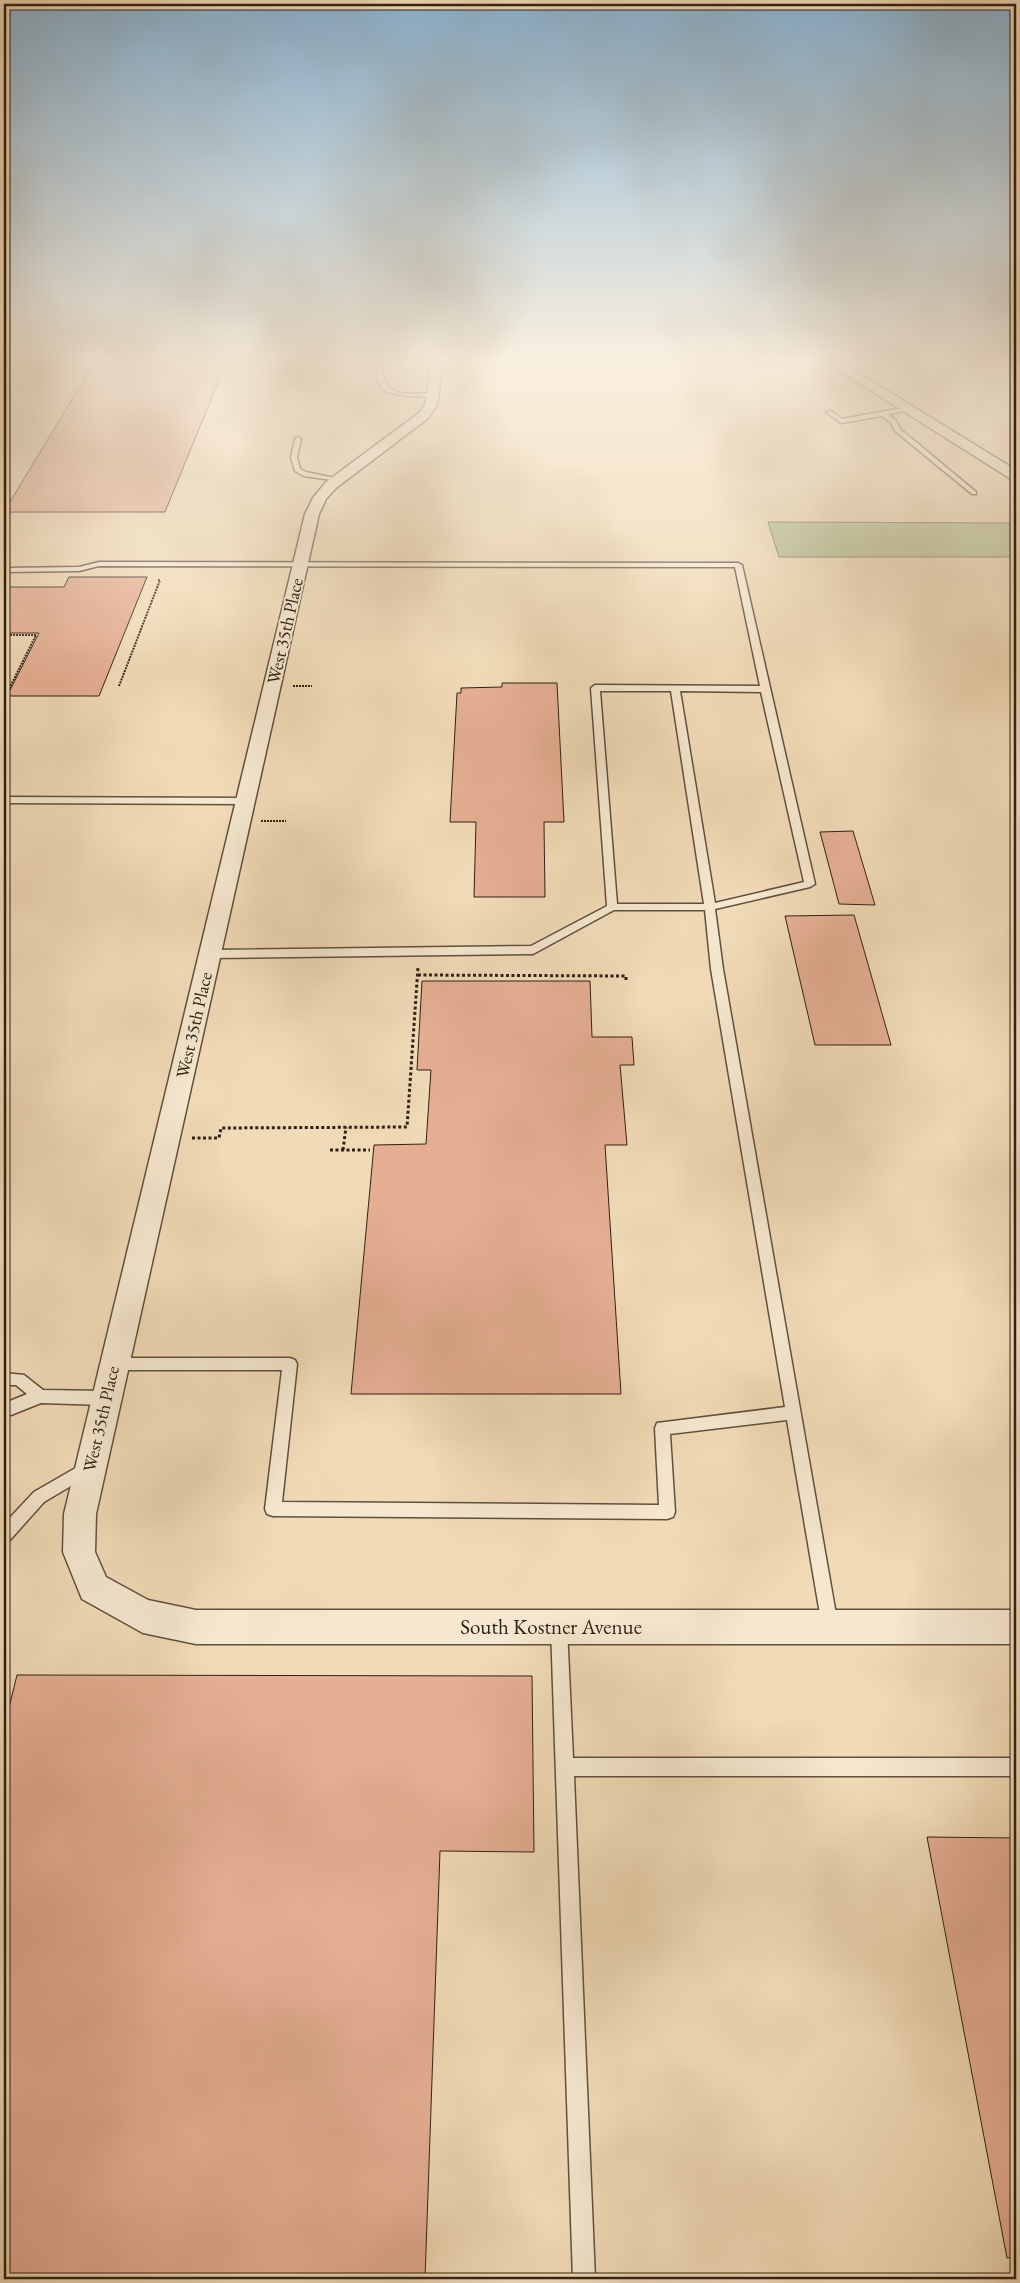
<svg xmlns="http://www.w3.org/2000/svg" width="1020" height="2283" font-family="'EB Garamond',serif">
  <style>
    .green { fill: #b4c193; stroke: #727154 }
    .building { fill: #e6af94; stroke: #2f2115 }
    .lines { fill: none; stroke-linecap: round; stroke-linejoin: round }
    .service-casing { stroke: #60503e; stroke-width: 3 }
    .minor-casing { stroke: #60503e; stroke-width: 3 }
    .path-far1 { stroke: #2f2115; stroke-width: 2; stroke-dasharray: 2 1; stroke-linecap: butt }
    .path { stroke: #2f2115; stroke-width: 3; stroke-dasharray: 3 2.5; stroke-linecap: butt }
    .service { fill: #f6e8d0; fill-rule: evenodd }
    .minor { fill: #f6e8d0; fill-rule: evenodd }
    .labels { text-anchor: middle; stroke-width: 4; stroke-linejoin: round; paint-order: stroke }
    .street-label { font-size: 18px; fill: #2f2115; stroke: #f6e8d0 }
    .near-street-label { font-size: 21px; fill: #2f2115; stroke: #f6e8d0 }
  </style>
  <rect width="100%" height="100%" fill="#f1dbb7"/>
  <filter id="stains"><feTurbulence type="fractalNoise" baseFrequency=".004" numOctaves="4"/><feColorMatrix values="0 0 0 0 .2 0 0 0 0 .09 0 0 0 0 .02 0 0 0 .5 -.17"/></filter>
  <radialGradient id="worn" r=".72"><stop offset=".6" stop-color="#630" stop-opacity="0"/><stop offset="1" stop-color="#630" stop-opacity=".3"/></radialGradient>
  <path class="green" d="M768 522 1016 523V557H779Z"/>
  <path class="building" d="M97 358H228L165 512H4Z
    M69 577H147L99 696H7L39 633H4V587H64Z
    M502 683H557L564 822H544L545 897H474L476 822H450L457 693H461V688L502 687Z
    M853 831 875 905 839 904 820 832Z
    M854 915 891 1045H815L785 916Z
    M422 981H590L592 1037H632L634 1065H620L627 1145H605L621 1394H351L374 1145 426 1144 431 1070H417Z
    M17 1675 532 1676 534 1852 440 1851 425 2279H4V1728Z
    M927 1837 1016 1838V2257L1007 2258Z"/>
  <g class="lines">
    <defs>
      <path id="service" d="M374 358H380C384 399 398 394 434 393L437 395 434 397 406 396 384 391 377 380Z
        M908 407 910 410 888 414 896 421 900 429 976 492V494H972L895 431 891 423 882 416 841 423 826 412 831 411 842 419Z
        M298 437 301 439 297 457 300 469 306 472 339 479V481L304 476 295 471 291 457 295 439Z
        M99 562 738 563 742 565 815 884 810 887 715 909 723 969 838 1626 836 1632 830 1634 824 1632 822 1626 787 1420 670 1434 675 1512 673 1517 667 1519 273 1516 267 1514 265 1509 282 1370H113L108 1368 106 1364 108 1360 113 1358H290L295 1360 297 1364 282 1502 659 1505 655 1428 657 1423 785 1407 711 969 705 910H614L533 954 211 958 206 954 211 950 531 946 607 906 591 688 595 685 760 686 735 567 99 566 79 571 4 572V568L79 567ZM600 691H671L704 904H617ZM680 691 761 692 804 882 715 903Z
        M4 797 246 798 251 801 246 804 4 803Z
        M4 1373 24 1375 43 1390 105 1391 110 1393 112 1398 110 1403 105 1405 41 1403 11 1415H4V1402L10 1401 27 1394 16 1385H4Z
        M86 1462 91 1464 94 1469 91 1474 44 1502 10 1540 4 1542V1524L34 1492Z
        M559 1619 565 1621 567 1627 573 1758H1016V1776H574L595 2279H573L551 1627 553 1621Z"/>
      <path id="minor" d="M432 358H444L437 405 427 419 336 488 326 499 319 514 96 1514 95 1552 106 1577 148 1600 196 1610H1016V1644H196L143 1633 82 1599 63 1552 64 1514 305 514 313 498 326 482 419 413 425 405Z
        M819 358H834L1016 470V480L1011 479Z"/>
    </defs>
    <use href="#service" class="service-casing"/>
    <use href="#minor" class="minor-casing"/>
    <path class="path-far1" d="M4 635H36L6 695
      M119 686 160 580H158
      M293 686H312
      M261 821H286"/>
    <path class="path" d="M418 975 626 976V982
      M192 1138H219L221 1128 407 1127 418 967
      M330 1150H370
      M343 1150 346 1127"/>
    <use href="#service" class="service"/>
    <use href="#minor" class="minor"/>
  </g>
  <linearGradient id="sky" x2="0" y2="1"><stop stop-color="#8bb6d6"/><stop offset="0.53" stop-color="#f9efdf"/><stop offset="1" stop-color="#f9efdf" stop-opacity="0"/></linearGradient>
  <rect width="1020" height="678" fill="url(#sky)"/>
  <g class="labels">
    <g class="street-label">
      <text transform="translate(285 631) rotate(-77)" y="6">West 35th Place</text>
      <text transform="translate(194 1025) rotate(-77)" y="6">West 35th Place</text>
      <text transform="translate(101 1419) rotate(-77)" y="6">West 35th Place</text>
    </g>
    <g class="near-street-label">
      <text x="551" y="1634">South Kostner Avenue</text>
    </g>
  </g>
  <rect width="1020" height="2283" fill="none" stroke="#f1dbb7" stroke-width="20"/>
  <rect x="5" y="5" width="1010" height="2273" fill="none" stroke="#2f2115" stroke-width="2.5"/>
  <rect x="10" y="10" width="1000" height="2263" fill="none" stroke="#2f2115"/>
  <rect width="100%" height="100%" filter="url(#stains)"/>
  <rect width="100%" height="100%" fill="url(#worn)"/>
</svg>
